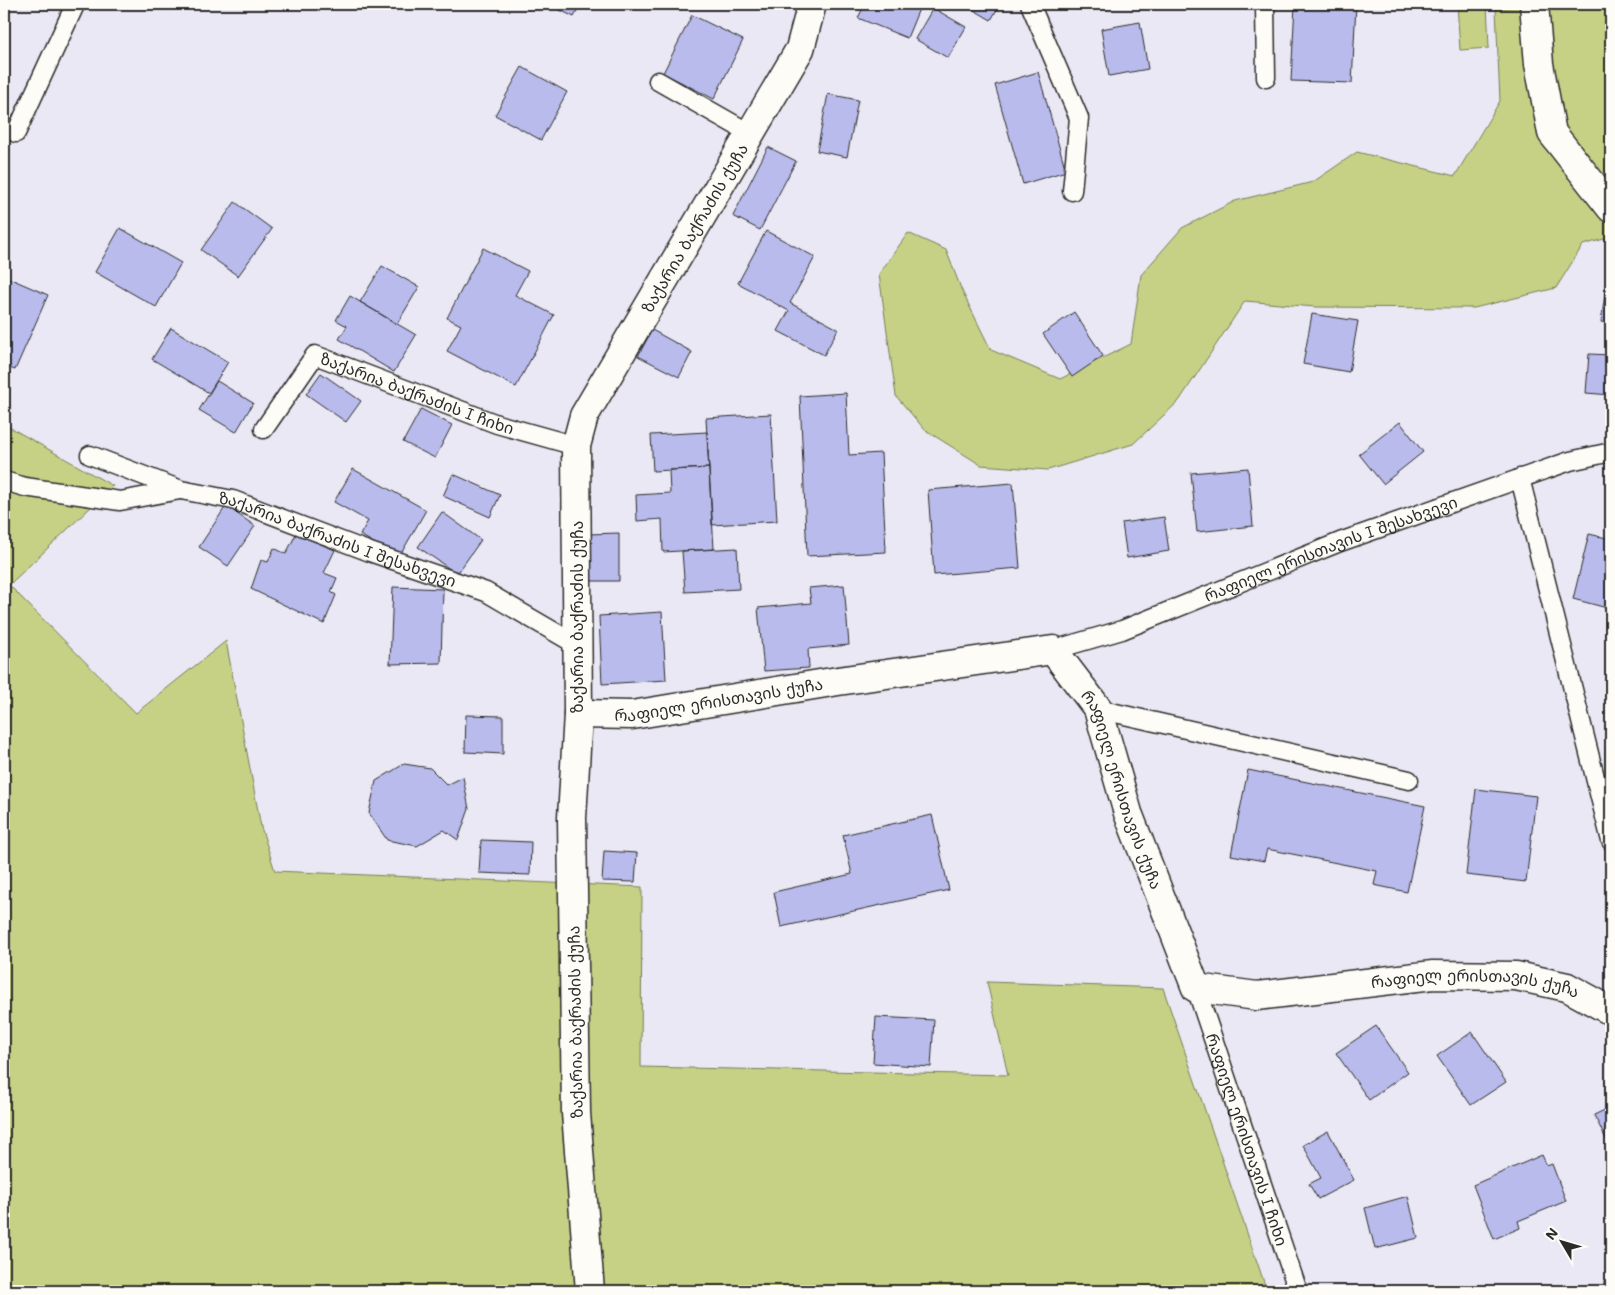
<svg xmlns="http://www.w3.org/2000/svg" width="1615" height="1295" font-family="Mali,'Noto Sans Georgian',sans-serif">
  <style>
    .green { fill: #c6d185; stroke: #787e58 }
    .building { fill: #b9bbed; stroke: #2b2b2b }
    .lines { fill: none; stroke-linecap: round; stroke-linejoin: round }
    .lane-casing { stroke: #2b2b2b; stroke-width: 21 }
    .street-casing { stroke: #2b2b2b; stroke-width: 31 }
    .lane { stroke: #fdfcf7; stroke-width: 18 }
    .street { stroke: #fdfcf7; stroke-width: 28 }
    .labels { text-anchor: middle; stroke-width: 4; stroke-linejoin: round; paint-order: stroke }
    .street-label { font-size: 16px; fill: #2b2b2b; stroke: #fdfcf7 }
  </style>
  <rect width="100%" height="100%" fill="#e9e8f4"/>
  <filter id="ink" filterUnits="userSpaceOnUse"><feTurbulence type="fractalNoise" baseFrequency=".02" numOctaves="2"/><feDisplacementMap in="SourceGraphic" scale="10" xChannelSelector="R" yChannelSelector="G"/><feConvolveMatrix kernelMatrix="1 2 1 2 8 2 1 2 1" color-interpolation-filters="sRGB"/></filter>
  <g filter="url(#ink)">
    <path class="green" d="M1457 4H1487L1489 48 1460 50Z
      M1545 4H1611V237L1583 245 1556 288 1474 308 1315 307 1245 301 1179 401 1133 444 1048 470 981 465 925 430 896 396 879 274 908 233 946 250 962 291 991 350 1060 379 1131 344 1141 275 1182 228 1235 201 1313 182 1357 152 1455 176 1500 101 1496 9Z
      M4 424 113 486 9 585 136 713 226 641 261 827 275 871 642 887 641 1067 1008 1075 987 982 1163 988 1267 1291H4Z"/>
    <path class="building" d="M548 4H581L574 17Z
      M865 4H921L907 38 858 18Z
      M964 4H1000L991 20Z
      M1295 4H1356L1352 83 1291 81Z
      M933 8 966 27 948 58 915 39Z
      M692 15 743 40 714 99 663 73Z
      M1140 22 1148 69 1109 76 1101 29Z
      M522 67 567 92 541 140 495 115Z
      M1038 72 1066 171 1023 184 995 85Z
      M828 94 858 100 847 157 817 151Z
      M768 147 796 161 760 230 733 216Z
      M235 202 272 229 238 276 201 250Z
      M120 228 181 263 156 307 95 272Z
      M766 231 815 257 790 303 838 329 824 355 778 331 789 311 738 283Z
      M483 248 528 271 515 295 554 315 516 387 447 351 461 325 447 318Z
      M382 266 419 287 397 324 360 302Z
      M4 276 48 295 15 370 4 366Z
      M1606 287 1611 288V324L1601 322Z
      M350 296 416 335 394 372 339 339 347 326 336 320Z
      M1074 312 1103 356 1072 377 1043 334Z
      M1312 314 1358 321 1349 372 1303 364Z
      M171 328 228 362 209 393 152 359Z
      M652 330 692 352 679 377 638 356Z
      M1589 354 1611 355V395L1586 393Z
      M321 373 361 401 346 422 306 394Z
      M217 381 253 403 236 432 199 410Z
      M846 393 849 455 881 453 886 552 807 556 800 396Z
      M421 409 452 425 435 458 403 442Z
      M771 414 777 521 712 525 706 418Z
      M1400 422 1423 452 1383 484 1359 454Z
      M707 432 709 468 653 471 651 435Z
      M709 468 714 549 663 552 662 519 637 521 636 495 670 493 669 470Z
      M1248 468 1253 526 1197 532 1191 473Z
      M353 469 426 510 399 557 360 535 368 521 334 502Z
      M453 474 500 495 490 517 443 496Z
      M1013 483 1020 568 934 575 928 490Z
      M226 506 255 526 228 566 199 547Z
      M442 512 481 540 457 574 418 547Z
      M1164 517 1169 551 1127 558 1122 523Z
      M619 533V581H588V534Z
      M296 534 335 550 324 573 337 578 331 592 336 595 324 624 251 589 261 560 268 562 274 548 286 554Z
      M1589 534 1611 539V609L1573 599Z
      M737 548 739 589 685 592 682 551Z
      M844 585 849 645 808 649 809 668 764 671 758 608 811 603 809 588Z
      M393 587 443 589 441 663 390 664Z
      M662 612 666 680 602 684 599 616Z
      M466 715 503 716V754L465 752Z
      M404 764 430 768 447 785 463 777 469 809 458 840 444 830 417 846 387 840 369 813 376 781Z
      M1248 770 1425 806 1407 892 1374 885 1377 871 1267 849 1264 861 1231 855Z
      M1476 789 1536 796 1526 882 1466 875Z
      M932 815 949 890 781 927 774 892 852 874 843 835Z
      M481 840 531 842 530 875 479 873Z
      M604 851 637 853 635 882 602 881Z
      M876 1017 934 1020 931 1067 873 1063Z
      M1376 1026 1408 1072 1369 1100 1336 1053Z
      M1472 1032 1506 1082 1471 1105 1437 1056Z
      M1611 1107V1149L1594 1115Z
      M1328 1131 1354 1180 1318 1199 1309 1184 1321 1178 1303 1145Z
      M1542 1155 1547 1166 1552 1164 1566 1201 1518 1221 1520 1228 1494 1239 1473 1185Z
      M1408 1196 1418 1238 1375 1249 1365 1208Z"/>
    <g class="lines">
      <defs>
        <g id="lane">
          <path d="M1030 4 1079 118 1072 191"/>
          <path d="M1265 4 1266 78"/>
          <path d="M658 81 751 134"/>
          <path d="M16 133 75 5"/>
          <path id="s1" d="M264 429 315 355 497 424 576 446"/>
          <path id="s2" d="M90 455 181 490 233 500 370 552 486 592 577 645"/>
          <path d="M1520 478 1611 841"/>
          <path d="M4 481 25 487 120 501 180 490"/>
          <path id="s3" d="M1053 650 1122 630 1340 542 1570 461 1611 452"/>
          <path d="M1098 709 1409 780"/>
          <path id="s4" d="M1196 988 1298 1291"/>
        </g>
        <g id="street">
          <path d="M1534 4 1539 64 1552 133 1611 208"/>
          <path id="s5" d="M578 714 632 715 838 681 1053 650 1098 709 1128 813 1196 988 1257 996 1433 975 1516 976 1567 987 1611 1011"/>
          <path id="s6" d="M590 1291 576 1113 572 818 578 714 576 446 584 416 800 49 812 4"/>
        </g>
      </defs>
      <use href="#lane" class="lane-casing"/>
      <use href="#street" class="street-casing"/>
      <use href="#lane" class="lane"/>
      <use href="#street" class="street"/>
    </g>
  </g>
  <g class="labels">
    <g class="street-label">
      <text dy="6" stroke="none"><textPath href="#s6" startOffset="1095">ზაქარია ბაქრაძის ქუჩა</textPath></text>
      <text dy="6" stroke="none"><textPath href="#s1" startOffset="199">ზაქარია ბაქრაძის I ჩიხი</textPath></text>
      <text dy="6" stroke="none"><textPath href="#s2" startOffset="262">ზაქარია ბაქრაძის I შესახვევი</textPath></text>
      <text dy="6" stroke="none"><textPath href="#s3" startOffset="296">რაფიელ ერისთავის I შესახვევი</textPath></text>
      <text transform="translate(577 617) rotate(-90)" y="6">ზაქარია ბაქრაძის ქუჩა</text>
      <text dy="6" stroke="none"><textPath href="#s5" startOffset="142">რაფიელ ერისთავის ქუჩა</textPath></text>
      <text dy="6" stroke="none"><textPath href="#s5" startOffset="638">რაფიელ ერისთავის ქუჩა</textPath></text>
      <text dy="6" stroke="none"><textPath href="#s5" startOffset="1132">რაფიელ ერისთავის ქუჩა</textPath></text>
      <text transform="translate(575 1022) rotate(-91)" y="6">ზაქარია ბაქრაძის ქუჩა</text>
      <text dy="6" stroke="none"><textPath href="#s4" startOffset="160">რაფიელ ერისთავის I ჩიხი</textPath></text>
    </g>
  </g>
  <rect width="1615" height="1295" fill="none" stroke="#fdfcf7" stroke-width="20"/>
  <rect x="10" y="10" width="1595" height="1275" fill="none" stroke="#2b2b2b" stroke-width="2" filter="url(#ink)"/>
  <g transform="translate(1562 1242) rotate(308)" stroke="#fdfcf7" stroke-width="4" paint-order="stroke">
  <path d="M0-4L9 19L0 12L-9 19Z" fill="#2b2b2b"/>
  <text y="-8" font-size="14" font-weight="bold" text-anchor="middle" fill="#2b2b2b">N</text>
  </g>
</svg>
